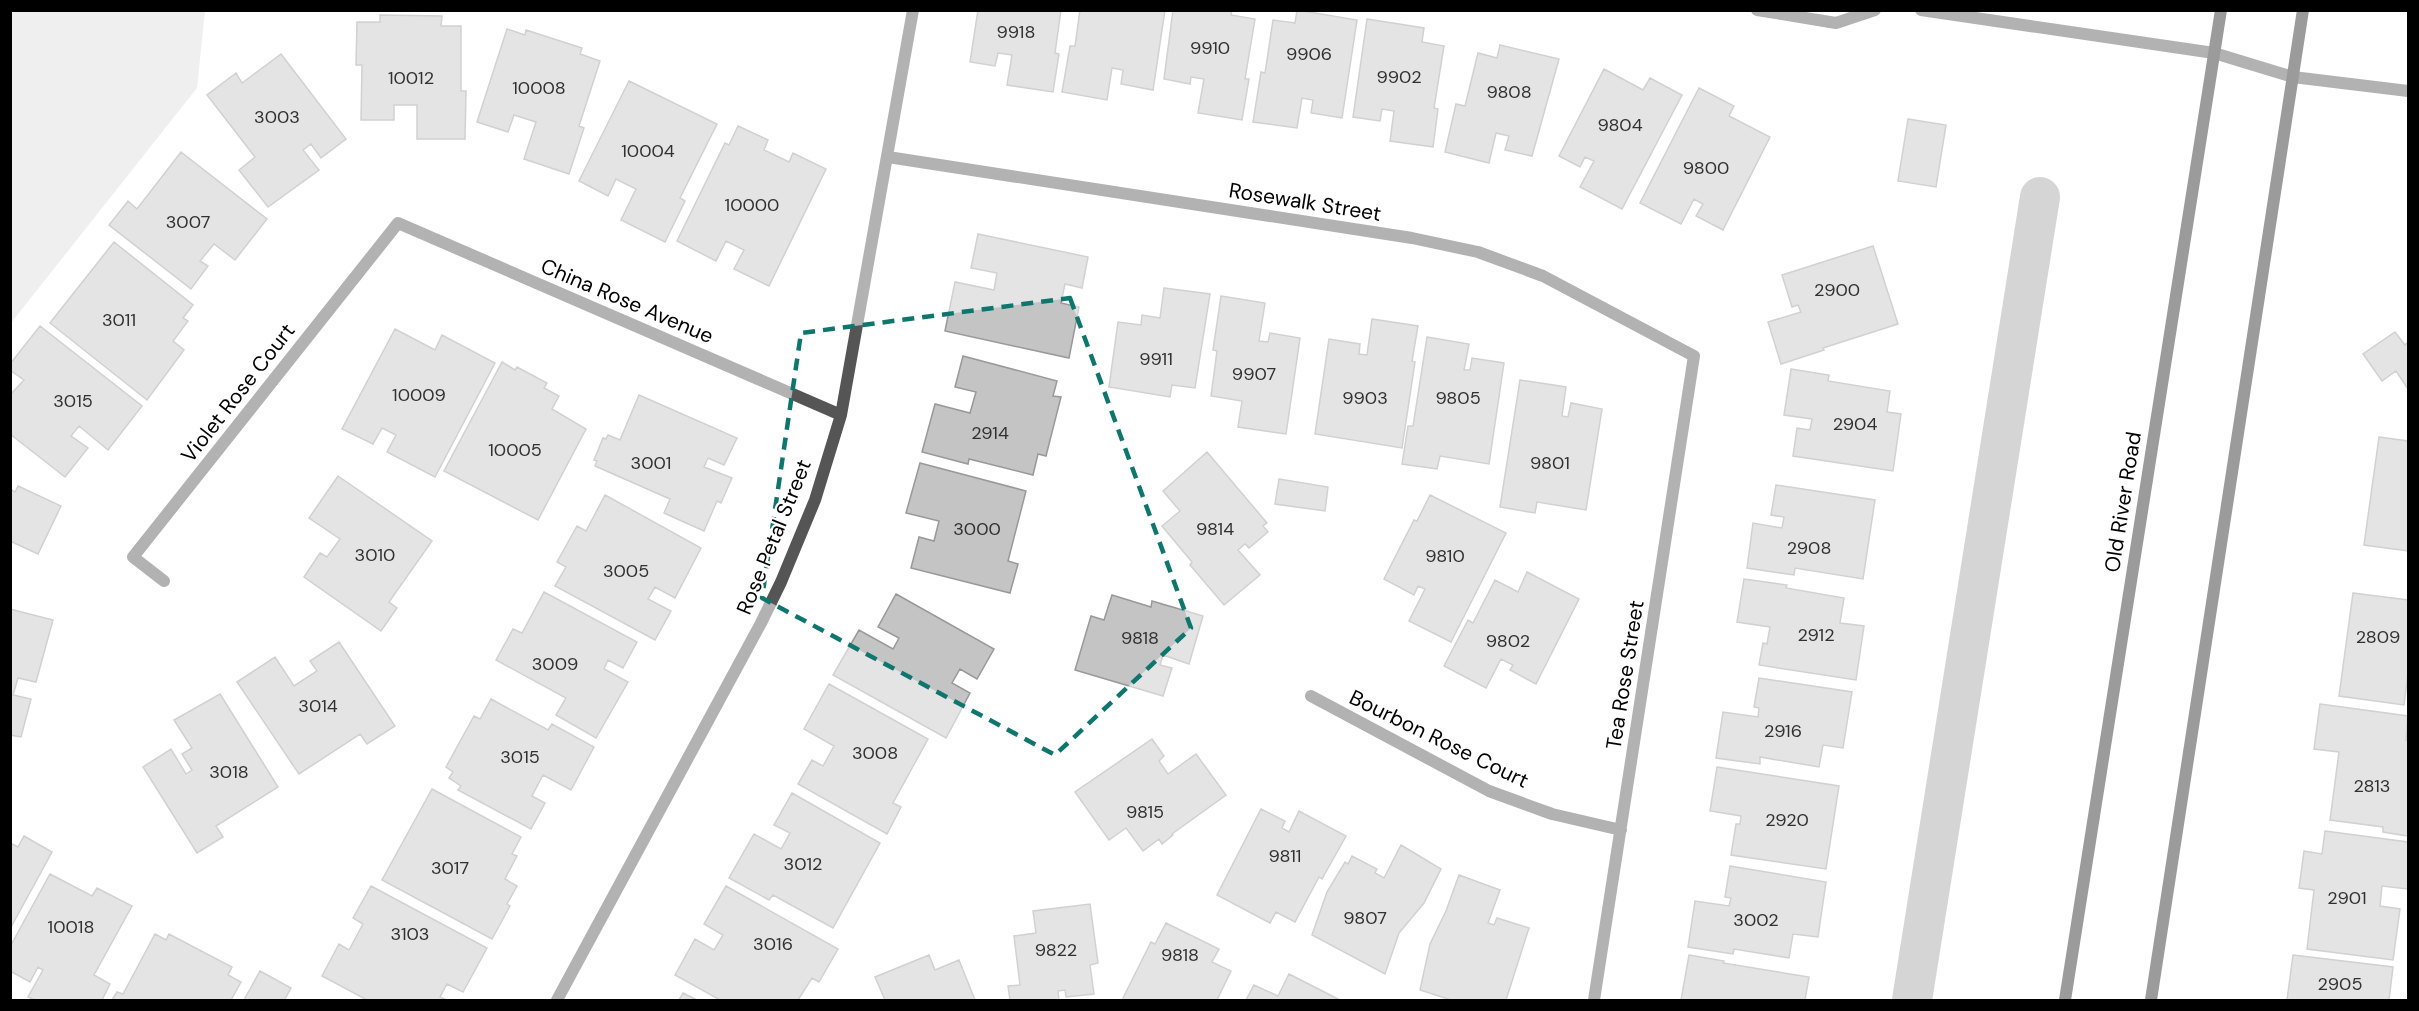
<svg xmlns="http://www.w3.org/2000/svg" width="2419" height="1011" font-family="'DM Sans',sans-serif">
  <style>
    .green { fill: #dcdcdc }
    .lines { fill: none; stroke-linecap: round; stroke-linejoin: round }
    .canal { stroke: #a3a3a3; stroke-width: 40 }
    .building { fill: #c4c4c4; stroke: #999; stroke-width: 1.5 }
    .minor { stroke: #555; stroke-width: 12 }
    .secondary { stroke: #222; stroke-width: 12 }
    .marked { fill: none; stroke: #0f766e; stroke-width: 4.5; stroke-dasharray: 12 8; stroke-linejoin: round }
    .labels { text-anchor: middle; stroke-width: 4.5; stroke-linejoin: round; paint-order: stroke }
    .number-label { font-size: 18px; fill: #313131 }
    .street-label { font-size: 21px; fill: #000; stroke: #fff }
  </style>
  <rect width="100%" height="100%" fill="#fff"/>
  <path class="green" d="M11 10 205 11 197 88 11 323Z"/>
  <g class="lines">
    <path class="canal" d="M1912 1000 2040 197"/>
  </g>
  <path class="building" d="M978 10H1061L1055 53 1059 54 1053 92 1007 85 1012 55 998 53 995 66 970 62Z
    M1080 10H1165L1153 90 1121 84 1123 70 1112 68 1107 100 1062 92 1070 46H1075Z
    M1173 10H1232L1231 15 1255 19 1245 79H1249L1242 120 1198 113 1204 79 1191 77 1190 84 1164 79Z
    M1297 10 1357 20 1342 118 1311 113 1313 100 1302 98 1297 128 1253 122 1261 72 1265 73 1273 20 1295 23Z
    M380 15 442 16 441 26H461V91H466L465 139H417V105H394V120H361L362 65H356L357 22H380Z
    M1367 19 1424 28 1422 42 1444 46 1434 108 1438 109 1433 147 1390 141 1394 111 1382 109 1380 121 1353 117Z
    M507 29 525 35 526 30 582 48 580 54 600 61 579 126 584 128 569 174 524 159 536 122 514 115 508 132 477 122Z
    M1500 45 1559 59 1532 156 1505 150 1509 136 1496 133 1489 163 1445 152 1456 104 1465 106 1478 53 1497 58Z
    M281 54 346 139 321 158 311 144 303 150 319 170 268 207 239 170 255 157 207 95 236 73 242 83Z
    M1604 69 1643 90 1650 78 1682 95 1622 209 1580 187 1594 161 1585 157 1580 167 1559 156Z
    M629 81 717 124 680 198 685 201 665 242 621 220 636 189 616 179 608 196 579 181Z
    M1699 88 1734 106 1729 116 1770 137 1723 230 1696 216 1703 204 1694 199 1681 224 1640 203Z
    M1908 119 1946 125 1936 187 1898 181Z
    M738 126 768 140 764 150 789 162 793 153 826 169 769 286 734 269 744 250 726 241 716 261 677 241 725 143 729 145Z
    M181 152 267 219 235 260 214 244 200 261 208 266 191 289 109 225 128 201 137 209Z
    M978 234 1088 257 1082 288 1065 284 1061 303 1079 307 1069 358 945 331 955 282 994 290 997 273 971 268Z
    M114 242 193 305 183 318 188 321 173 341 184 350 147 400 50 323Z
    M1873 246 1898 324 1823 348 1824 350 1781 364 1768 322 1801 312 1798 305 1792 307 1782 275Z
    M1164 288 1210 294 1195 388 1172 385 1170 397 1109 387 1118 322 1141 325 1142 315 1160 318Z
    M1221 296 1265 303 1259 341 1268 342 1270 333 1300 338 1286 434 1238 427 1242 401 1211 396 1217 351 1213 350Z
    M1372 319 1418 326 1412 361 1415 362 1402 448 1315 434 1329 339 1360 344 1359 354 1367 355Z
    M40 326 142 406 108 450 79 426 71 436 88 448 65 477 10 434V395L24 380 10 370V364Z
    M395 329 435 350 442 335 495 363 435 477 387 452 396 435 382 428 373 444 342 429Z
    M2395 332 2405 345 2408 342V389L2396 371 2382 381 2363 354Z
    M1427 337 1469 344 1464 370H1470L1472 358 1504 363 1489 464 1440 456 1437 469 1402 464 1408 426H1413Z
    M963 356 1057 381 1053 396 1061 397 1046 456 1038 454 1033 475 969 459 968 464 922 452 935 404 970 413 976 392 955 387Z
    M502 362 515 370 517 367 547 383 544 388 559 396 552 409 586 429 538 520 444 471Z
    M1791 369 1829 375 1828 381 1890 391 1887 412 1901 414 1893 471 1793 456 1797 428 1810 430 1812 419 1784 415Z
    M1520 380 1566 387 1562 416 1568 417 1571 403 1602 409 1586 510 1537 502 1535 513 1500 507Z
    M639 395 737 438 724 465 708 458 704 467 732 478 721 503 717 501 704 531 664 513 670 499 595 466 597 461 594 460 603 438 606 439 608 435 620 440Z
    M2379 437 2408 441V551L2364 545Z
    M1207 452 1267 523 1263 526 1268 532 1249 548 1245 544 1238 550 1260 575 1224 605 1190 565 1192 562 1162 526 1180 511 1163 491Z
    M920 463 1026 491 1008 561 1018 564 1010 593 911 568 919 537 934 541 939 521 906 513Z
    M338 476 432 541 389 602 397 608 381 631 304 577 320 553 327 557 340 539 309 518Z
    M1279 479 1328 487 1325 511 1275 504Z
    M1776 485 1875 500 1863 579 1795 568 1794 575 1747 568 1753 523 1782 528 1784 517 1771 515Z
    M18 486 61 506 38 554 10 541V489L15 492Z
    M605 495 701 548 675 598 655 587 648 599 671 611 655 640 555 586 566 567 557 562 577 526 586 531Z
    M1430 495 1506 533 1451 642 1409 621 1425 589 1418 586 1414 595 1384 579 1414 520 1417 521Z
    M1527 572 1579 599 1536 684 1510 670 1513 665 1501 659 1486 688 1444 666 1468 620 1473 623 1495 580 1518 592Z
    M1744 579 1787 585 1786 588 1844 598 1840 623 1864 626 1856 680 1759 665 1763 643 1767 644 1770 627 1737 622Z
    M544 592 637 642 623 668 608 660 604 669 628 682 596 738 556 715 566 698 496 660 513 629 522 633Z
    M2353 593 2408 600V673L2404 705 2339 696Z
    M896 594 994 649 977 679 960 669 952 683 970 693 946 738 833 675 859 630 893 649 899 638 878 627Z
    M1112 595 1151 607 1152 601 1203 616 1189 664 1163 655 1160 665 1172 668 1163 696 1075 670 1091 616 1104 620Z
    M10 609 53 620 36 682 18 678 13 695 31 699 21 737 10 735Z
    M339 642 395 726 367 744 360 734 299 774 237 682 275 657 294 686 317 671 310 661Z
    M1759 678 1852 692 1843 748 1823 745 1819 767 1760 757V764L1716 758 1723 712 1758 717 1759 708 1754 707Z
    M829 684 928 739 893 803 901 807 887 834 798 784 812 760 823 766 834 746 804 729Z
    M220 694 278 787 216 826 223 837 197 853 143 767 171 749 186 774 192 770 182 754 192 748 174 720Z
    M491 699 548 730 552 724 594 747 571 790 543 775 532 796 545 803 531 829 458 790 461 786 449 778 453 772 446 767 474 716 480 719Z
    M2320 704 2408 716 2406 740 2408 741V836L2383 832V827L2330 820 2339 752 2314 749Z
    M1152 739 1164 756 1159 761 1168 774 1196 754 1226 795 1172 834 1173 835 1162 844 1159 839 1143 851 1126 828 1109 840 1075 792Z
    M1717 767 1839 786 1826 869 1731 855 1736 824H1740L1741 816 1710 811Z
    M432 789 521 837 512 854 517 856 505 879 517 886 507 904 510 906 492 939 382 880Z
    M792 793 880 843 833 928 773 895 769 900 729 878 754 834 781 849 790 833 774 825Z
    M1261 809 1285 821 1282 828 1289 832 1299 811 1346 836 1322 879 1319 877 1295 922 1276 912 1270 923 1217 895Z
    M2325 831 2408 842V889L2382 886 2380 906 2400 909 2393 960 2307 949 2314 890 2299 888 2304 851 2322 854Z
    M24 836 52 852 10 929V843L18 847Z
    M1401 845 1441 869 1424 903 1399 933 1385 974 1312 935 1327 892 1345 862 1348 864 1352 856 1377 869 1375 873 1384 878Z
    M1730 866 1826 882 1818 937 1793 934 1789 958 1734 949 1733 954 1688 947 1695 901 1729 906 1731 898 1725 897Z
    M50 874 92 896 97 888 132 906 94 975 110 984 102 1000H35L28 997 43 970 38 967 30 982 10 971V947Z
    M1459 875 1500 890 1488 923 1494 925 1497 918 1529 928 1506 1000H1451L1420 990 1430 944 1446 911Z
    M371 886 487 948 463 992 447 984 440 997 447 1000H367L322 976 339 944 349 950 363 924 353 918Z
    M726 886 838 949 819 982 812 978 798 1000H720L675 975 695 939 714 950 723 935 704 924Z
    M1090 904 1098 963 1090 965 1094 994 1066 997 1065 990 1058 991 1059 1000H1010L1008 986 1020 985 1014 936 1036 933 1033 911Z
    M1166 923 1219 949 1212 962 1231 971 1217 1000H1122L1151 942 1155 944Z
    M155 934 166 940 169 934 232 967 228 975 241 982 231 1000H112L117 992 123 994Z
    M929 955 935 970 959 960 975 1000H885L875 977Z
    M1689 955 1724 961 1723 963 1809 977 1805 1000H1681Z
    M2293 955 2393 967 2389 1000H2287Z
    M260 971 291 988 285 999 288 1000H244Z
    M1289 974 1340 1000H1246L1254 985 1278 996Z
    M683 993 697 1000H679Z"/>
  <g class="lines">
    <path class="minor" d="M1757 10 1836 23 1875 10
      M1921 10 2214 53 2293 77 2408 91
      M888 157 1412 238 1478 252 1543 276 1694 356 1594 1000
      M164 581 133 557 398 223 841 415
      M1311 696 1489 791 1552 814 1621 830
      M557 1000 761 623 781 582 815 500 841 415 913 10"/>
    <path class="secondary" d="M2065 1000 2221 10
      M2151 1000 2303 10"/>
  </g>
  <path d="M0 0H2419V1011H0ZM1070 298 1191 628 1055 755 762 598 801 333Z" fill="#fff" fill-opacity=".55" fill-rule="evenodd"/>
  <path class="marked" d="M1070 298 1191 628 1055 755 762 598 801 333Z"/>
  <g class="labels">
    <g class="number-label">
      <text x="1016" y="38">9918</text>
      <text x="1210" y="54">9910</text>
      <text x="1309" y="60">9906</text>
      <text x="1399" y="83">9902</text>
      <text x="411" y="84">10012</text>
      <text x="539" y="94">10008</text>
      <text x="1509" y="98">9808</text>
      <text x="277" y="123">3003</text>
      <text x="1620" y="131">9804</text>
      <text x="648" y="157">10004</text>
      <text x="1706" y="174">9800</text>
      <text x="752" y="211">10000</text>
      <text x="188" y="228">3007</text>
      <text x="1837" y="296">2900</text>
      <text x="119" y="326">3011</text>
      <text x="1156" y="365">9911</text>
      <text x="1254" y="380">9907</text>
      <text x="419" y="401">10009</text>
      <text x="1365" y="404">9903</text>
      <text x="1458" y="404">9805</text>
      <text x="73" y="407">3015</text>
      <text x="1855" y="430">2904</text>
      <text x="990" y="439">2914</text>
      <text x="515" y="456">10005</text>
      <text x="651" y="469">3001</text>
      <text x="1550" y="469">9801</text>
      <text x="977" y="535">3000</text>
      <text x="1215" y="535">9814</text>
      <text x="1809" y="554">2908</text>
      <text x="375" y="561">3010</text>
      <text x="1445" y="562">9810</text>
      <text x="626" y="577">3005</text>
      <text x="1816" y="641">2912</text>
      <text x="2378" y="643">2809</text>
      <text x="1140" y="644">9818</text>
      <text x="1508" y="647">9802</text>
      <text x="555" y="670">3009</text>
      <text x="318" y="712">3014</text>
      <text x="1783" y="737">2916</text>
      <text x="875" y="759">3008</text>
      <text x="520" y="763">3015</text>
      <text x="229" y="778">3018</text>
      <text x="2372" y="792">2813</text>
      <text x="1145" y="818">9815</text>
      <text x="1787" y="826">2920</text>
      <text x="1285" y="862">9811</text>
      <text x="803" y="870">3012</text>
      <text x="450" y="874">3017</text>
      <text x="2347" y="904">2901</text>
      <text x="1365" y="924">9807</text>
      <text x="1756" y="926">3002</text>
      <text x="71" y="933">10018</text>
      <text x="410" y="940">3103</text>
      <text x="773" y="950">3016</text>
      <text x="1056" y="956">9822</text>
      <text x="1180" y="961">9818</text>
      <text x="2340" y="990">2905</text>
    </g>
    <g class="street-label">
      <text transform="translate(1305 202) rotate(9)" y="7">Rosewalk Street</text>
      <text transform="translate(627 301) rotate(23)" y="7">China Rose Avenue</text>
      <text transform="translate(238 393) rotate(-52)" y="7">Violet Rose Court</text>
      <text transform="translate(2123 502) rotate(-81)" y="7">Old River Road</text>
      <text transform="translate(774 537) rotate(-68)" y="7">Rose Petal Street</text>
      <text transform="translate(1625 675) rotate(-81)" y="7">Tea Rose Street</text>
      <text transform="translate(1439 739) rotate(26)" y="7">Bourbon Rose Court</text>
    </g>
  </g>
  <rect width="2419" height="1011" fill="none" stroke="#000000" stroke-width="24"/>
</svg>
